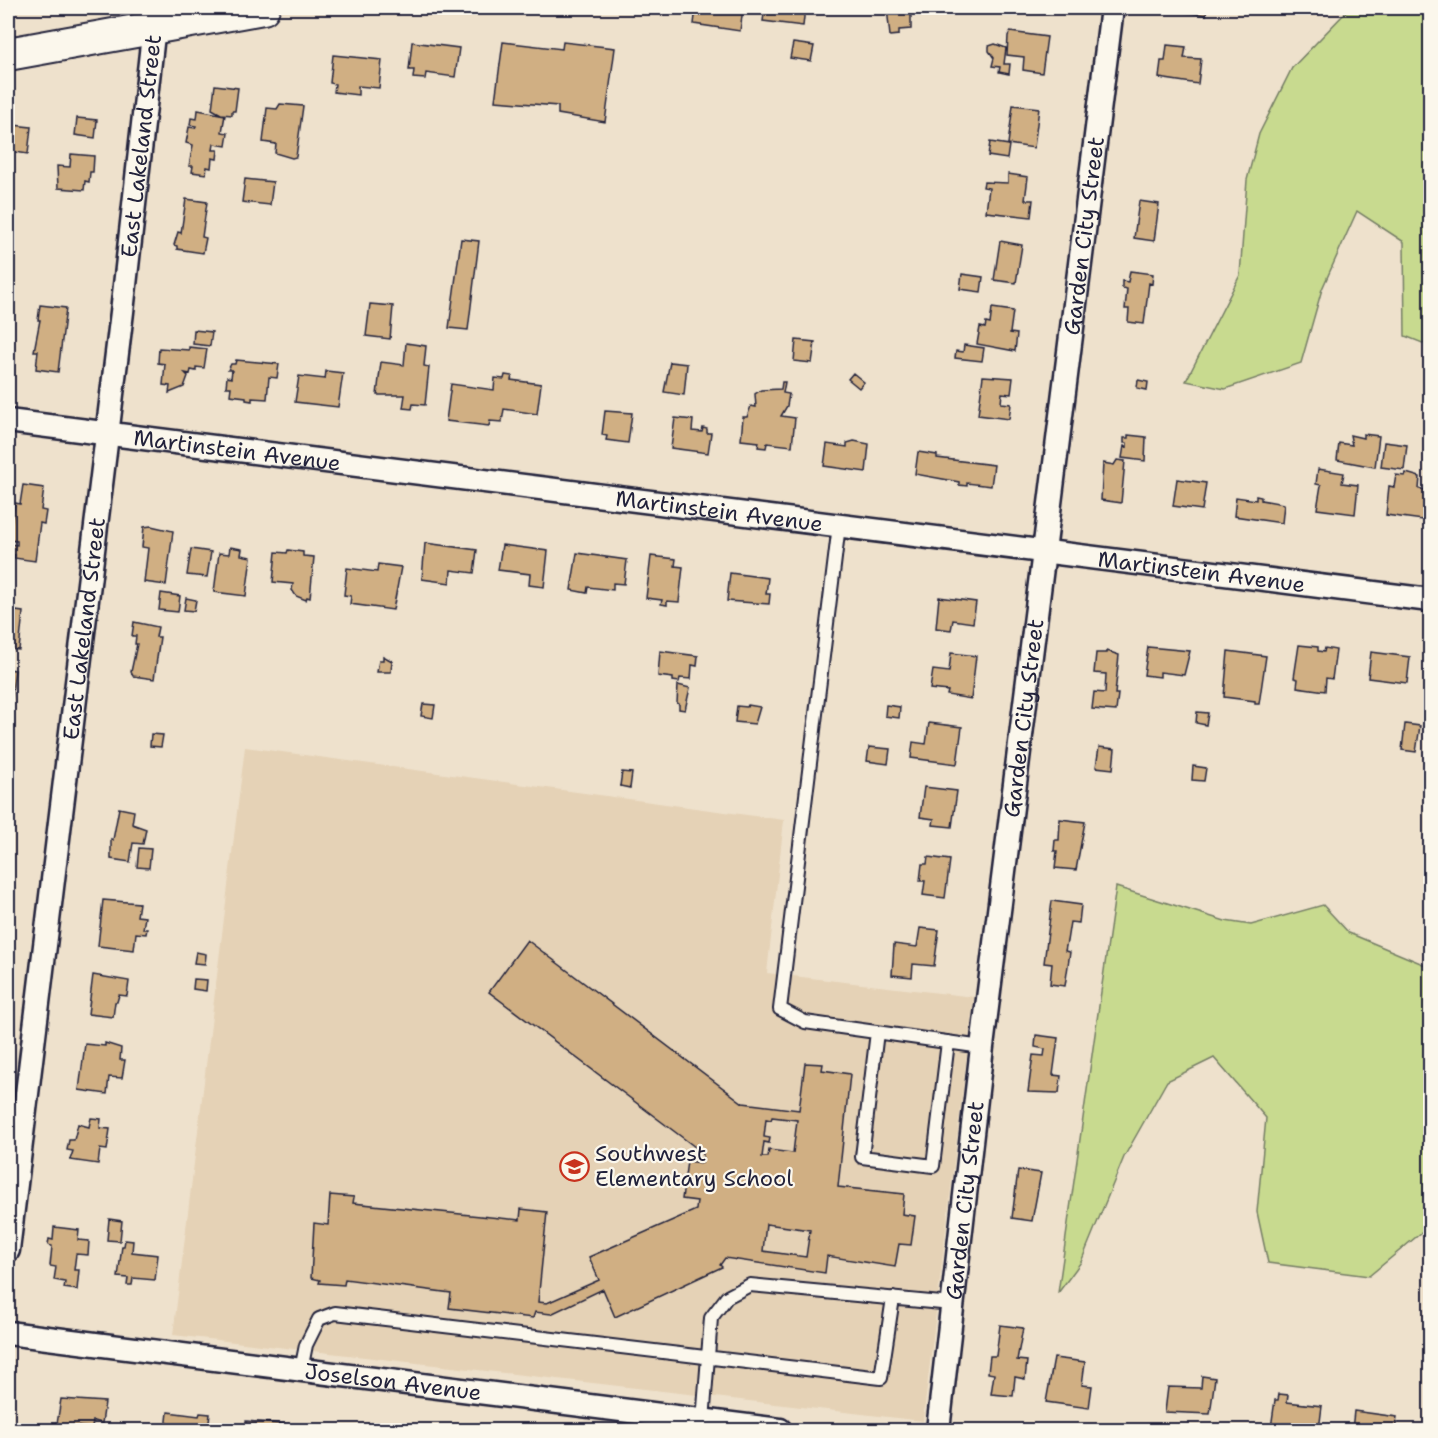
<svg xmlns="http://www.w3.org/2000/svg" width="1438" height="1438" font-family="'Shantell Sans',sans-serif">
  <style>
    .built { fill: #e5d2b6 }
    .green { fill: #c8da8f; stroke: #757e65; stroke-width: 1.5 }
    .building { fill: #d0af83; stroke: #22223b; stroke-width: 1.5; fill-rule: evenodd }
    .lines { fill: none; stroke-linecap: round; stroke-linejoin: round }
    .lane-casing { stroke: #22223b; stroke-width: 16 }
    .street-casing { stroke: #22223b; stroke-width: 27 }
    .secondary-casing { stroke: #22223b; stroke-width: 36 }
    .lane { stroke: #fbf7ec; stroke-width: 12 }
    .street { stroke: #fbf7ec; stroke-width: 22 }
    .secondary { stroke: #fbf7ec; stroke-width: 32 }
    .labels { text-anchor: middle; stroke-width: 4.5; stroke-linejoin: round; paint-order: stroke }
    .street-label { font-size: 22px; fill: #22223b; stroke: #fbf7ec }
    .poi-label { font-size: 22px; fill: #22223b; stroke: #fbf7ec; text-anchor: start }
  </style>
  <rect width="100%" height="100%" fill="#eee1cc"/>
  <filter id="ink" filterUnits="userSpaceOnUse"><feTurbulence type="fractalNoise" baseFrequency=".0167" numOctaves="2"/><feDisplacementMap in="SourceGraphic" scale="12" xChannelSelector="R" yChannelSelector="G"/><feConvolveMatrix kernelMatrix="1 2 1 2 8 2 1 2 1" color-interpolation-filters="sRGB"/></filter>
  <g filter="url(#ink)">
    <path class="built" d="M245 747 784 820 767 973 974 997 923 1421 173 1335Z"/>
    <path class="green" d="M1374 8H1430V346L1405 336 1404 242 1357 211 1322 289 1301 363 1225 389 1186 381 1240 275 1247 180 1259 134 1292 68 1347 11Z
      M1116 887 1225 921 1251 925 1323 905 1349 933 1430 967V1232L1421 1233 1369 1276 1268 1263 1257 1212 1266 1118 1214 1058 1167 1081 1124 1157 1081 1262 1058 1293Z"/>
    <path class="building" d="M696 8H743L740 31 694 24Z
      M765 8H805L803 26 763 21Z
      M887 8H911V29L899 30V35L890 36Z
      M916 8H928V15H916Z
      M1004 8H1048V14Z
      M1167 8H1207L1206 15 1167 10Z
      M1010 32 1047 37 1042 73 1023 70 1024 57 1007 55 1008 36Z
      M412 42 459 48 455 77 426 73 425 79 413 78 414 70H409Z
      M503 42 562 49 563 42 615 48 605 122 558 114V106L495 101Z
      M793 43 814 46 811 61 790 58Z
      M995 44 1006 48 1004 64H1010L1009 74 999 72 1000 67 992 66 994 58 989 51V46Z
      M1167 45 1186 47 1184 58 1201 59 1198 84 1159 78 1161 61H1165Z
      M333 55 382 60 379 88 358 86V95L334 92 335 84 330 83Z
      M215 85 238 88 235 111H232V115L221 114 212 109Z
      M280 104 303 106 296 157 292 158 275 153 276 144 263 142 267 108 277 109Z
      M1013 105 1039 108 1034 148 1008 144Z
      M198 110 225 115 222 132 228 133 226 146 214 144 213 150H218L217 159 212 158 211 168 207 167 206 174 192 172 193 166H189L193 145 186 143 189 127 195 128 196 126 190 125 191 118 197 119Z
      M77 118 97 120 95 138 75 135Z
      M13 125 31 127 28 154 8 151V127L12 128Z
      M990 142 1009 145 1007 159 988 156Z
      M71 154 94 156 93 172H90L89 182 85 181 84 190 58 188 57 166 70 167Z
      M1008 174 1028 177 1025 200H1033L1031 217 986 212 989 188 983 187 984 182 1008 183Z
      M245 179 273 182 270 205 242 202Z
      M186 199 207 202 202 237 206 238 203 253 177 249V246L174 245 178 232 181 233Z
      M1139 201 1159 204 1154 241 1134 238Z
      M461 239 479 241 468 330 449 328Z
      M1000 241 1022 245 1016 283 994 280Z
      M1130 271 1153 274 1152 284 1149 283 1144 324 1128 322 1129 309H1125L1127 289 1122 288V281L1128 282Z
      M962 274 983 277 981 292 960 289Z
      M370 304 393 306 390 339 366 336Z
      M40 305 66 308 58 372 36 369 38 351H34L40 320H38Z
      M992 308 1013 311 1010 333 1017 334 1015 351 977 344 980 327 985 328 986 323 990 324Z
      M194 330 212 332 210 346 193 344Z
      M796 340 815 342 812 363 794 361Z
      M406 343 426 346 424 366 429 367 425 405 413 404 412 409 403 408 405 395H377L381 362 404 365Z
      M964 345 984 348 982 361 955 358 956 351 963 352Z
      M189 347 207 349 204 368 196 367V371L191 370 190 374 185 373 188 376 184 387 169 393 170 386 163 385 165 364 158 363 159 348 189 350Z
      M236 360 279 364 277 378 269 377 267 399 252 398V401L246 400V397L230 395 231 387H226L227 377 231 378 232 370H228L231 364H235Z
      M670 362 687 364 684 395 664 392Z
      M326 371 343 373 338 407 295 402 299 376 325 379Z
      M853 373 864 382 859 388 848 379Z
      M505 375 512 376 511 380 541 384 537 414 504 409 502 422 490 421 489 426 446 421 451 384 494 390 495 378 504 379Z
      M983 376 1013 378 1011 394 1002 393 1001 403 1011 404 1009 419 978 415Z
      M1138 380 1148 382 1147 390 1137 388Z
      M782 382H785L783 393 789 394 787 406 781 416 795 418 792 446 767 443 766 448 758 447 759 442 741 440 743 417H747L751 406 756 407 755 394 761 390 781 389Z
      M605 411 632 413 628 443 606 440 607 436 602 435Z
      M675 418 693 420 692 431 702 432 703 428 707 429V433H711L708 453 671 448Z
      M1363 434 1379 436 1375 467 1337 460 1339 443 1352 445 1350 435 1363 438Z
      M1128 435 1146 437 1145 461 1122 458 1124 446 1127 447V443H1124V438H1128Z
      M854 441 869 444 866 472 824 466 827 444 847 447V443Z
      M1384 442 1407 445 1404 470 1381 467Z
      M918 452 937 455V458L994 465 991 486 967 483V486L959 485V482L915 474Z
      M1117 460 1125 461 1121 503 1101 500 1103 463 1114 465Z
      M1318 469 1344 473 1342 483 1358 485 1355 514 1317 509 1321 485 1316 484Z
      M1406 473 1420 477 1419 489 1430 491V521L1386 515 1389 486 1394 487 1396 475 1405 476Z
      M1177 479 1206 483 1202 510 1173 506Z
      M23 485 44 488 41 510 46 511 44 524 40 523 35 561 14 558 15 555 8 553V544L17 545V541L8 540 15 503 20 504Z
      M1256 496 1261 497V500L1284 504 1282 523 1234 516 1236 497 1256 500Z
      M151 526 173 531 166 585 144 582 148 548 142 547 144 527Z
      M425 543 477 550 474 573 451 570 450 583 422 579Z
      M502 545 548 551 544 587 529 585 530 574 498 570Z
      M230 547 242 549 241 555 251 557 246 596 214 592 219 553 229 554Z
      M191 549 211 552 207 577 187 575Z
      M288 550 303 552V556L314 557 310 598 307 597 306 600 296 596 292 590 293 584 273 582 276 552 287 553Z
      M577 553 627 560 624 584 613 583V590L588 587 587 593 571 590Z
      M651 556 676 559 675 566 683 567 679 602 667 601V605L661 604 662 600 646 598Z
      M378 564 401 567 393 610 350 604 351 596 344 595 347 568 377 572Z
      M730 573 768 578 766 594H770L769 604 727 601Z
      M161 593 180 596 178 612 159 610Z
      M939 597 976 602 973 623 953 620 951 630 936 628Z
      M186 598 196 600 194 611 184 610Z
      M8 610 23 612 19 650 8 649Z
      M134 622 158 627 156 637H160L154 679 133 676 131 672 137 644H135L136 636H132Z
      M1299 645 1318 647V651L1324 652 1325 648 1336 650 1332 679 1326 678 1325 691 1297 687 1298 679 1294 678Z
      M1148 647 1190 651 1184 675 1160 672V677L1144 675Z
      M660 651 698 656 697 666 692 665 691 679 680 678 679 682 673 681V678L658 676Z
      M1107 651 1119 655 1115 694H1118L1116 711 1092 709 1094 692 1105 693 1106 674 1094 673 1096 653H1107Z
      M1228 651 1266 656 1259 704H1255V701L1224 697Z
      M1371 652 1410 657 1407 683 1368 678Z
      M951 653 976 656 971 699 947 695 948 691 930 689 933 670 949 672Z
      M383 656 392 661 391 672H377L379 660H383Z
      M8 669 15 670 9 719H8Z
      M678 685 690 688 685 710 679 709V704L677 703Z
      M423 704 435 705 433 718 421 716Z
      M748 705 760 707 755 724 735 722 737 706 747 707Z
      M886 705 900 707 899 718 885 716Z
      M1197 712 1208 713 1206 725 1196 723Z
      M929 723 962 727 957 764 911 758 913 742 926 744Z
      M1405 724 1420 726 1416 752 1402 750Z
      M151 734 163 735 161 747 150 746Z
      M869 747 890 749 888 764 867 761Z
      M1099 747 1115 749 1113 769 1096 767Z
      M1193 766 1206 768 1204 781 1192 780Z
      M622 772 632 773 630 788 620 786Z
      M924 787 957 791 952 827 933 825 934 819 920 817Z
      M119 808 134 811 132 824 146 829 143 844 133 843 130 862 111 859V839L113 840Z
      M1060 819 1085 822 1076 870 1055 868 1057 851H1054L1055 840H1059Z
      M139 848 151 849 149 868 137 867Z
      M928 857 950 860 945 898 923 895 925 881H920L922 864H927Z
      M103 900 139 903 137 916 145 917 143 929H147L146 934 136 933 134 950 98 946Z
      M1052 901 1081 905 1079 923 1070 922 1067 941 1065 951 1070 952 1065 986 1050 984 1052 964 1044 963Z
      M920 928 939 930 934 966 913 964 912 977 892 975 894 944 917 947Z
      M527 940 743 1103 799 1110 805 1063 823 1064 822 1070 850 1074 838 1187 904 1194 902 1214 915 1216 911 1245 899 1244 895 1267 827 1256 825 1273 725 1258 720 1265 722 1267 615 1317 603 1289 551 1314 535 1312 533 1318 449 1308 451 1293 345 1279 344 1285 319 1283 320 1280 311 1278 314 1223 328 1225 330 1195 354 1197 353 1203 520 1220 521 1209 547 1212 538 1302 547 1303 599 1280 589 1257 696 1210 697 1201 682 1199 687 1161 702 1163 703 1153 489 992ZM772 1117 797 1120 793 1153 769 1150 768 1157H762L764 1142 769 1143 770 1138 764 1137 766 1119 771 1120ZM766 1224 810 1230 806 1257 763 1251Z
      M196 952 206 954 205 964 194 963Z
      M93 975 129 981 127 996 119 995 117 1002H115L113 1017 88 1014Z
      M194 979 207 980 206 991 193 989Z
      M1036 1035 1058 1038 1053 1075 1061 1076 1059 1093 1028 1092 1033 1055 1044 1056 1045 1049 1035 1047Z
      M105 1043 121 1048 120 1060H125L122 1078 109 1077 107 1094 79 1090 85 1044 105 1046Z
      M91 1118 101 1119 100 1128 110 1129 107 1150 100 1149 98 1164 70 1160 73 1151 67 1150 69 1140H74L78 1124 89 1127Z
      M1018 1170 1041 1173 1032 1221 1012 1218Z
      M109 1219 122 1221 120 1241 107 1240Z
      M54 1227 79 1230 78 1240 89 1241 88 1255 76 1254 74 1270H79L77 1290 64 1288 65 1282 54 1280 56 1267 50 1266 52 1246 48 1245 49 1239 53 1240Z
      M125 1240 133 1241 132 1252 158 1255 155 1280 133 1278 132 1285H127L128 1278 118 1277 122 1246H124Z
      M1000 1325 1023 1328 1017 1360 1027 1361 1025 1379 1015 1377 1013 1396 991 1394 994 1374 988 1373 990 1356H996Z
      M1054 1358 1085 1362 1082 1385 1092 1386 1089 1408 1046 1402Z
      M1202 1376 1215 1378 1210 1414 1165 1412 1168 1387 1201 1388Z
      M1279 1394 1288 1395 1287 1402 1322 1406 1319 1430 1271 1428 1275 1400H1278Z
      M61 1399 105 1402 102 1423 93 1421 92 1428 57 1424Z
      M1354 1411 1397 1417 1395 1430H1352Z
      M168 1412 199 1416 200 1413 210 1414 208 1430H166Z
      M246 1421 294 1425 293 1430H245Z"/>
    <g class="lines">
      <defs>
        <path id="lane" d="M839 525 780 1009 805 1022 982 1047
          M877 1032 862 1157 933 1166 948 1042
          M301 1370 306 1345 319 1319 335 1313 881 1378 893 1298
          M703 1421 711 1318 727 1297 750 1285 952 1304"/>
        <g id="street">
          <path id="s1" d="M8 421 1430 600"/>
          <path id="s2" d="M8 1250 122 312 156 8"/>
          <path id="s3" d="M8 1333 780 1430"/>
          <path id="s4" d="M938 1430 982 1047 1112 8"/>
        </g>
        <path id="secondary" d="M8 54 263 8"/>
      </defs>
      <use href="#lane" class="lane-casing"/>
      <use href="#street" class="street-casing"/>
      <use href="#secondary" class="secondary-casing"/>
      <use href="#lane" class="lane"/>
      <use href="#street" class="street"/>
      <use href="#secondary" class="secondary"/>
    </g>
  </g>
  <defs>
    <symbol id="school-ring" viewBox="-11 -11 22 22"><circle r="9.5" fill="#fbf7ec" stroke="#c8321e" stroke-width="1.5"/><path d="M0-5L7-2L0 1L-7-2ZM-4 1L0 2.5L4 1V4Q0 6-4 4Z" fill="#c8321e"/></symbol>
  </defs>
  <g fill-rule="evenodd">
    <use href="#school-ring" x="558" y="1150" width="33" height="33"/>
  </g>
  <g class="labels">
    <g class="street-label">
      <text dy="8" stroke="none"><textPath href="#s2" startOffset="1112">East Lakeland Street</textPath></text>
      <text dy="8" stroke="none"><textPath href="#s4" startOffset="1203">Garden City Street</textPath></text>
      <text dy="8" stroke="none"><textPath href="#s1" startOffset="231">Martinstein Avenue</textPath></text>
      <text dy="8" stroke="none"><textPath href="#s1" startOffset="717">Martinstein Avenue</textPath></text>
      <text dy="8" stroke="none"><textPath href="#s1" startOffset="1203">Martinstein Avenue</textPath></text>
      <text dy="8" stroke="none"><textPath href="#s2" startOffset="626">East Lakeland Street</textPath></text>
      <text dy="8" stroke="none"><textPath href="#s4" startOffset="717">Garden City Street</textPath></text>
      <text dy="8" stroke="none"><textPath href="#s4" startOffset="231">Garden City Street</textPath></text>
      <text dy="8" stroke="none"><textPath href="#s3" startOffset="388">Joselson Avenue</textPath></text>
    </g>
    <g class="poi-label">
      <text x="595" y="1161">Southwest<tspan x="595" dy="25">Elementary School</tspan></text>
    </g>
  </g>
  <rect width="1438" height="1438" fill="none" stroke="#fbf7ec" stroke-width="30"/>
  <rect x="15" y="15" width="1408" height="1408" fill="none" stroke="#22223b" stroke-width="2" filter="url(#ink)"/>
</svg>
